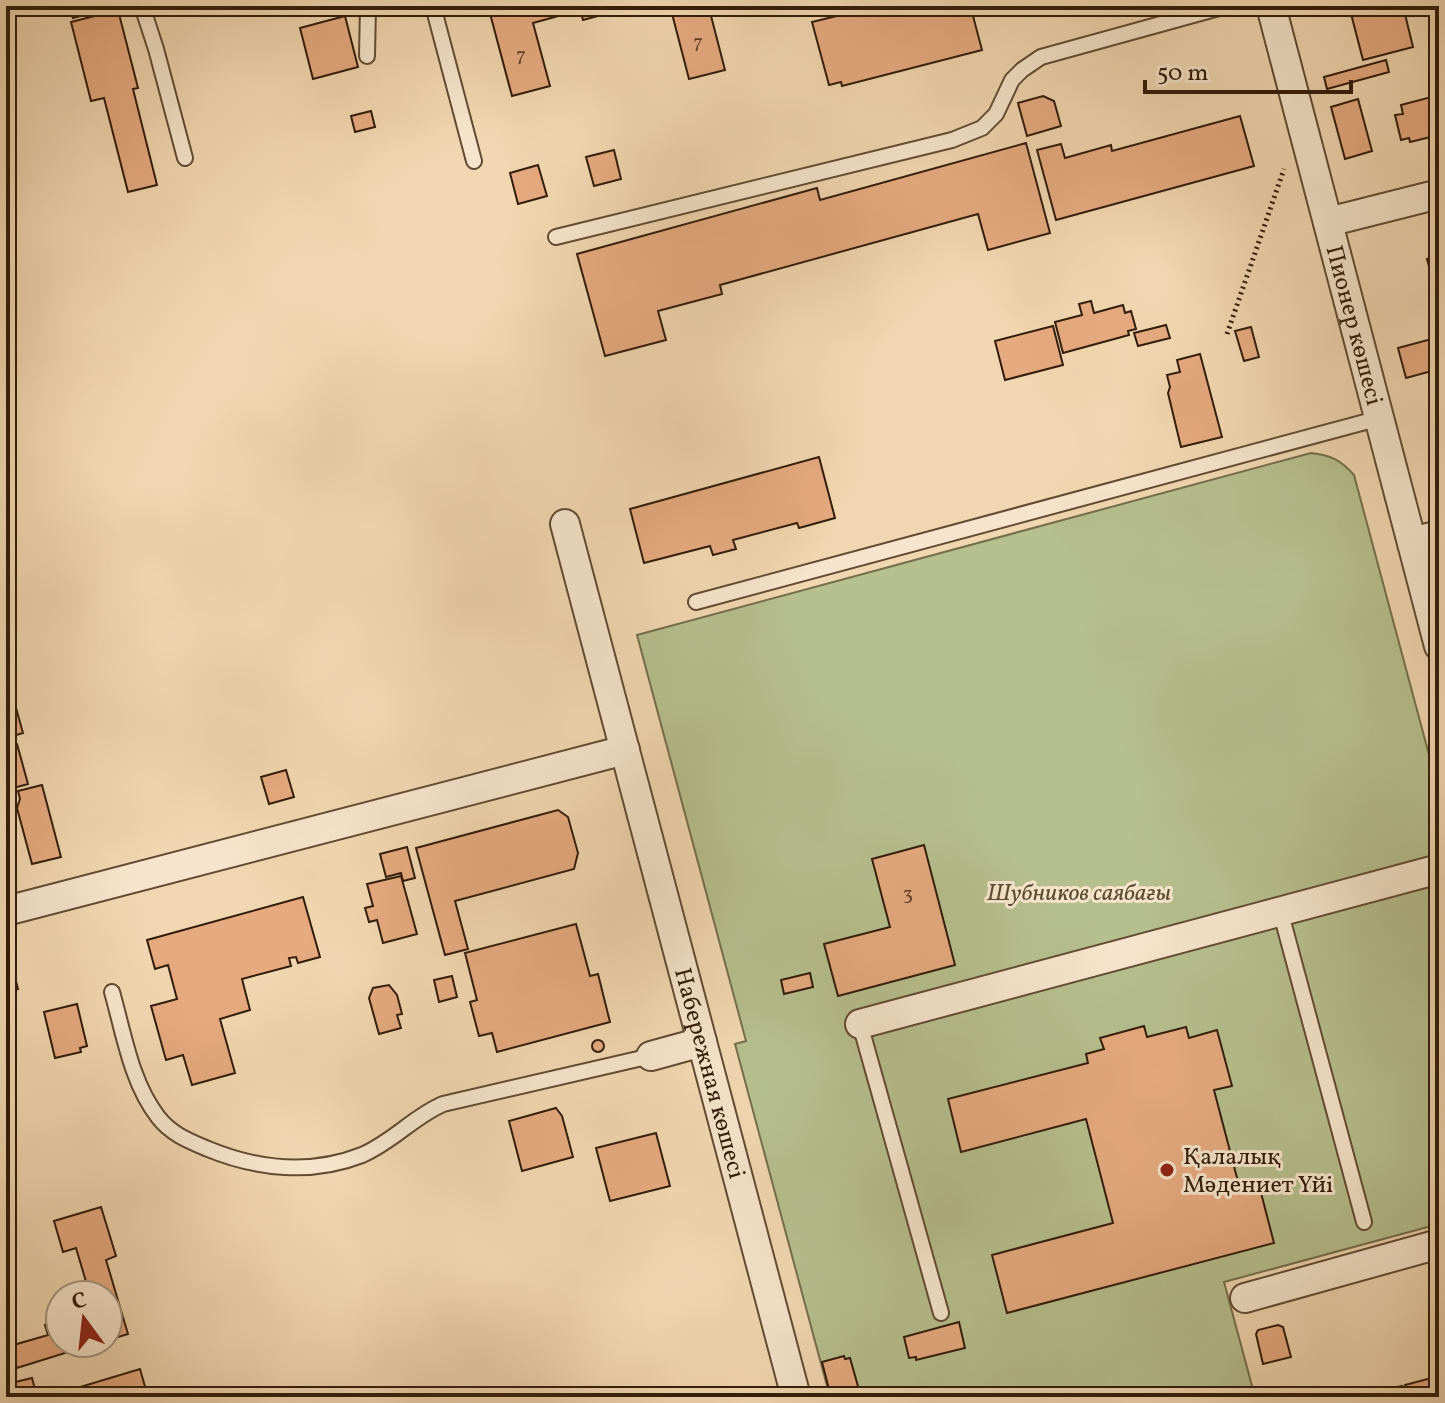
<svg xmlns="http://www.w3.org/2000/svg" width="1445" height="1403" font-family="Vollkorn,serif">
  <style>
    .green { fill: #b6bf8e; stroke: #746e4c; stroke-width: 2 }
    .building { fill: #e6aa80; stroke: #321c09; stroke-width: 2 }
    .lines { fill: none; stroke-linecap: round; stroke-linejoin: round }
    .service-casing { stroke: #624b33; stroke-width: 18 }
    .minor-casing { stroke: #624b33; stroke-width: 32 }
    .path { stroke: #321c09; stroke-width: 5; stroke-dasharray: 2 4; stroke-linecap: butt }
    .service { stroke: #f6e5cc; stroke-width: 14 }
    .minor { stroke: #f6e5cc; stroke-width: 28 }
    .poi-dot { fill: #8f2418; stroke: #f6e5cc; stroke-width: 3 }
    .labels { text-anchor: middle; stroke-width: 6; stroke-linejoin: round; paint-order: stroke }
    .number-label { font-size: 20px; fill: #5f4027 }
    .street-label { font-size: 24px; fill: #321c09; stroke: #f6e5cc }
    .park-label { font-size: 24px; font-style: italic; fill: #5a4d31; stroke: #f6e5cc }
    .poi-label { font-size: 24px; fill: #321c09; stroke: #f6e5cc; text-anchor: start }
  </style>
  <rect width="100%" height="100%" fill="#f1d7b1"/>
  <filter id="stains"><feTurbulence type="fractalNoise" baseFrequency=".0025" numOctaves="4"/><feColorMatrix values="0 0 0 0 .2 0 0 0 0 .09 0 0 0 0 .02 0 0 0 .5 -.17"/></filter>
  <radialGradient id="worn" r=".72"><stop offset=".6" stop-color="#630" stop-opacity="0"/><stop offset="1" stop-color="#630" stop-opacity=".3"/></radialGradient>
  <path class="green" d="M1311 453C1330 455 1341 460 1354 475L1439 792V1224L1224 1282 1255 1397H830L735 1044 746 1041 637 635Z"/>
  <path class="building" d="M69 6H117L73 18Z
    M488 6H624V9L583 20 580 10 533 23 550 86 512 96Z
    M670 6H734L710 12 725 70 689 79Z
    M843 6H978L980 14 973 16 982 50 842 86 841 82 829 85 812 22 845 14Z
    M1349 6H1403L1413 47 1363 60Z
    M1422 6H1439V12L1425 16Z
    M118 10 138 88 133 89 157 185 128 192 104 98 91 101 71 22Z
    M345 16 358 67 313 79 300 28Z
    M1386 60 1389 72 1327 89 1324 77Z
    M1439 95V135L1410 142 1409 138 1401 140 1395 115 1403 114 1401 105Z
    M1043 96 1054 101 1061 126 1027 136 1018 103Z
    M1358 99 1372 151 1345 159 1331 107Z
    M371 111 375 127 355 132 351 116Z
    M1240 116 1254 166 1056 220 1037 150 1061 144 1065 158 1111 145 1112 151Z
    M1026 143 1050 233 988 250 978 214 720 285 722 294 658 311 666 340 605 356 577 254 817 188 820 200Z
    M614 150 621 179 594 186 586 157Z
    M538 165 547 196 518 204 510 173Z
    M1439 255V293L1436 294 1427 259Z
    M1091 301 1094 313 1123 305 1125 313 1131 311 1136 329 1128 331 1129 335 1063 353 1055 322 1082 315 1079 304Z
    M1166 325 1170 338 1138 346 1134 333Z
    M1053 326 1063 365 1005 380 995 341Z
    M1251 327 1259 357 1244 361 1235 331Z
    M1439 337V369L1406 378 1398 348Z
    M1200 354 1222 437 1181 447 1168 393 1170 387 1167 375 1180 372 1177 360Z
    M819 457 835 518 799 528 797 523 733 540 736 549 713 555 710 546 644 563 630 509Z
    M6 672 23 733 6 738Z
    M11 741 17 744 28 784 6 790V742Z
    M286 770 294 797 269 804 261 777Z
    M42 785 61 857 32 864 17 808 20 799 18 791Z
    M558 810 568 817 578 853 574 869 455 901 468 949 445 955 416 848Z
    M924 845 955 965 838 996 824 944 890 927 872 859Z
    M407 847 415 878 403 881 401 873 386 877 380 854Z
    M401 876 417 934 383 943 377 920 369 922 365 908 373 906 367 884Z
    M303 897 320 957 298 963 296 957 289 958 291 966 242 979 250 1010 220 1019 235 1073 192 1085 183 1055 166 1060 151 1006 177 999 168 965 155 969 147 940Z
    M576 924 590 976 598 974 610 1022 497 1052 492 1033 479 1036 470 1002 477 1000 465 953Z
    M10 958 18 989 6 992V959Z
    M810 973 813 987 784 994 781 980Z
    M452 976 457 997 439 1002 434 980Z
    M389 985 397 995 402 1014 397 1015 401 1028 379 1034 369 998 373 988Z
    M77 1004 87 1046 80 1048 81 1052 55 1058 44 1012Z
    M1144 1026 1147 1037 1186 1027 1189 1038 1217 1030 1232 1086 1214 1090 1241 1193 1260 1189 1274 1243 1007 1313 992 1255 1113 1223 1086 1119 961 1152 948 1099 1088 1063 1086 1054 1104 1049 1100 1038Z
    M592 1046a6 6 0 1 1 12 0a6 6 0 1 1-12 0Z
    M556 1108 562 1116 573 1157 522 1171 509 1121Z
    M656 1133 670 1186 610 1201 596 1148Z
    M101 1207 116 1256 106 1260 128 1334 108 1340V1295H90L76 1248 63 1252 54 1221Z
    M60 1320V1343H97L17 1368 10 1346 48 1335 45 1325Z
    M959 1322 965 1348 916 1360V1357L909 1358 904 1337Z
    M1278 1325 1283 1327 1291 1357 1263 1364 1256 1334 1258 1330Z
    M844 1356 845 1359 850 1358 861 1397H831L822 1362Z
    M140 1369 148 1397H68L67 1391Z
    M1439 1376V1397H1408L1405 1385Z
    M32 1378 37 1397H10L7 1384Z
    M1402 1386 1405 1397H1377L1375 1392Z"/>
  <g class="lines">
    <defs>
      <path id="service" d="M142 6 156 49 185 158
        M433 6 474 161
        M367 56 368 6
        M556 237 952 140 982 128 996 114 1012 80 1022 70 1041 57 1226 6
        M696 602 1380 418
        M1280 910 1364 1222
        M112 992C124 1034 131 1082 158 1117 171 1134 189 1141 208 1149 257 1169 311 1175 362 1155 394 1141 413 1117 443 1104L651 1056
        M860 1024 941 1313"/>
      <g id="minor">
        <path id="s1" d="M1271 6 1439 646"/>
        <path d="M1328 222 1439 194"/>
        <path id="s2" d="M565 524 796 1397"/>
        <path d="M1412 542 1439 535"/>
        <path d="M6 911 625 750"/>
        <path d="M860 1024 1439 869"/>
        <path d="M651 1056 702 1042"/>
        <path d="M1245 1298 1439 1244"/>
      </g>
    </defs>
    <use href="#service" class="service-casing"/>
    <use href="#minor" class="minor-casing"/>
    <path class="path" d="M1227 334 1284 169"/>
    <use href="#service" class="service"/>
    <use href="#minor" class="minor"/>
  </g>
  <circle class="poi-dot" cx="1167" cy="1170" r="8"/>
  <g class="labels">
    <g class="number-label">
      <text x="698" y="48">7</text>
      <text x="521" y="61">7</text>
      <text x="908" y="900">3</text>
    </g>
    <g class="street-label">
      <text dy="8" stroke="none"><textPath href="#s1" startOffset="330">Пионер көшесі</textPath></text>
      <text dy="8" stroke="none"><textPath href="#s2" startOffset="568">Набережная көшесі</textPath></text>
    </g>
    <g class="park-label">
      <text x="1079" y="900">Шубников саябағы</text>
    </g>
    <g class="poi-label">
      <text x="1183" y="1164">Қалалық<tspan x="1183" dy="28">Мәдениет Үйі</tspan></text>
    </g>
  </g>
  <rect width="1445" height="1403" fill="none" stroke="#f1d7b1" stroke-width="32"/>
  <rect x="8" y="8" width="1429" height="1387" fill="none" stroke="#321c09" stroke-width="4"/>
  <rect x="16" y="16" width="1413" height="1371" fill="none" stroke="#321c09" stroke-width="2"/>
  <g transform="translate(84 1319) rotate(345)"><circle r="38" fill="#f6e5cc" stroke="#a8957e" stroke-width="2"/>
  <path d="M0-6L14 30L0 20L-14 30Z" fill="#8f2418"/>
  <text y="-12" font-size="22" font-weight="bold" text-anchor="middle" fill="#321c09">С</text>
  </g>
  <path d="M1145 80v12h206v-12" fill="none" stroke="#321c09" stroke-width="4"/>
  <text x="1157" y="80" font-size="24" fill="#321c09" stroke="#f6e5cc" stroke-width="6" paint-order="stroke">50 m</text>
  <rect width="100%" height="100%" filter="url(#stains)"/>
  <rect width="100%" height="100%" fill="url(#worn)"/>
</svg>
